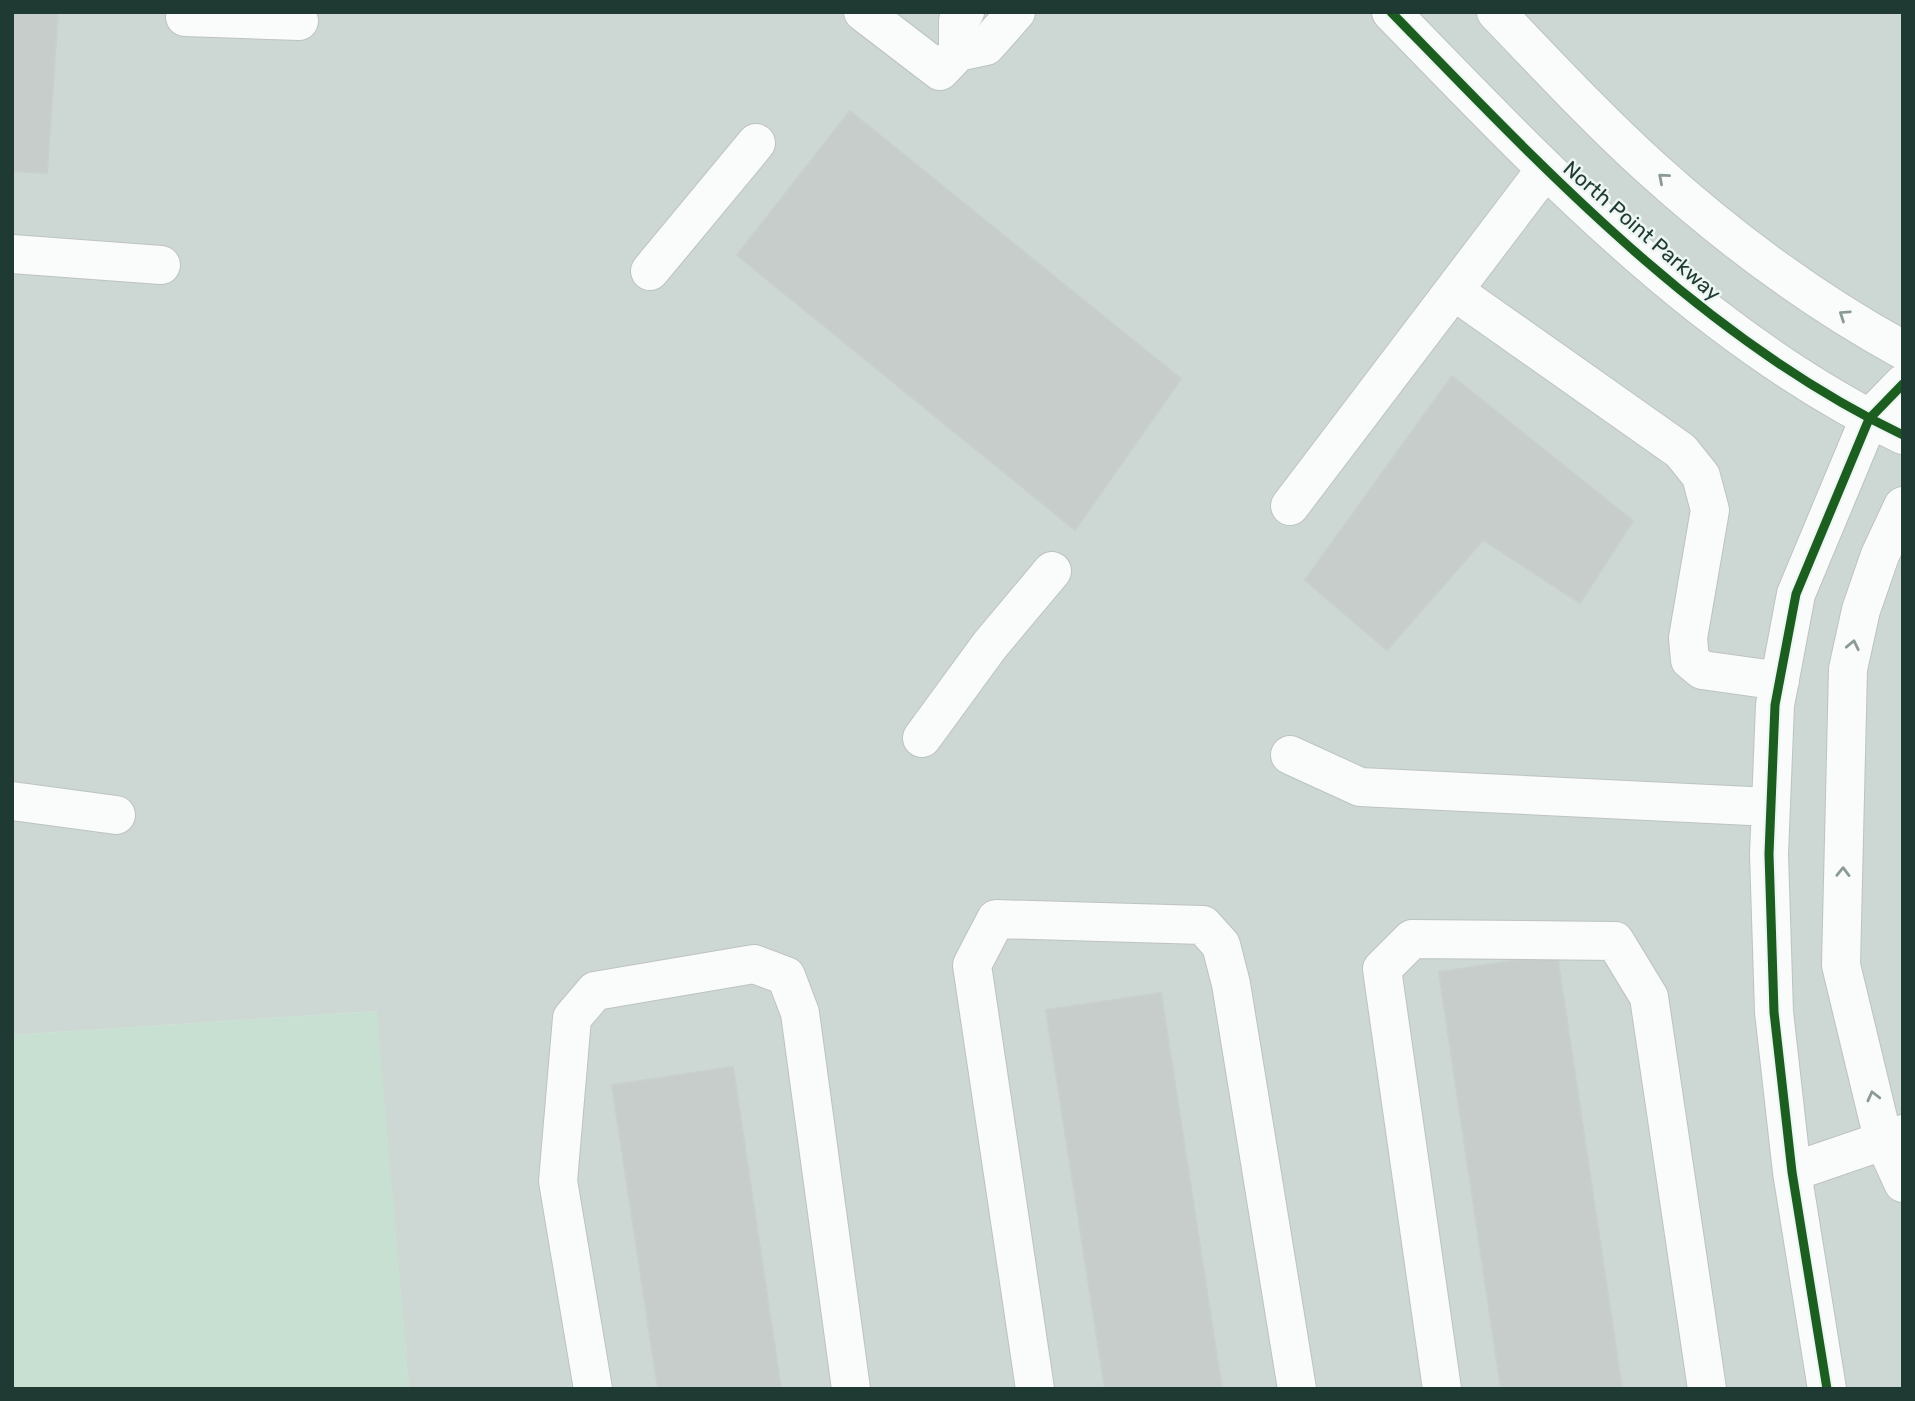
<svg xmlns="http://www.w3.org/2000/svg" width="1915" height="1401" font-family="Rubik,sans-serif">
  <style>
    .built { fill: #cdd8d4 }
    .green { fill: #c8e0d1 }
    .building { fill: #c7cdcb; stroke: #c9cfcd; stroke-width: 2 }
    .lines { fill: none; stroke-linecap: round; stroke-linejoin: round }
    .minor-casing { stroke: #bdc3c1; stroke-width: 40 }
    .minor { stroke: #fafbfb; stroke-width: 38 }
    .cycleway-casing { stroke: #edf6f2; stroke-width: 13 }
    .cycleway { stroke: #1b5e20; stroke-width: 9 }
    .oneway { stroke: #8c9a97 }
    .labels { text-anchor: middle; stroke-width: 5; stroke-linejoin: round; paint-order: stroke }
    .street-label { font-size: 21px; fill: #1f3933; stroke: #edf6f2 }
  </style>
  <rect width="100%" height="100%" fill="#e0e6e4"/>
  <path class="built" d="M12 12H1903V1389H409L376 1011 12 1035Z"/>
  <path class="green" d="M377 1011 409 1389H12V1035Z"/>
  <path class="building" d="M12 12H58L47 173 12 171Z
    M850 111 1181 379 1075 530 737 255Z
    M1452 376 1633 521 1580 603 1483 540 1387 650 1305 580Z
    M1557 954 1622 1389H1501L1439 972Z
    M1161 993 1222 1389H1105L1046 1010Z
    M733 1067 781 1389H658L612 1085Z"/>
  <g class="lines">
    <defs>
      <path id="minor" d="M863 12 940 71 958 52 986 46 1016 12
        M1391 12C1544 169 1702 339 1903 435
        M1496 12C1546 64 1596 118 1650 167 1726 236 1812 300 1903 350
        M185 17 299 21
        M958 52V21L965 12
        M12 254 161 265
        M650 271 756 143
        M1454 291 1681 451 1701 476 1710 510 1688 638 1690 660 1702 670 1780 681
        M1290 506 1545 170
        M1903 506 1880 555 1861 610 1848 669 1841 965 1883 1139 1903 1183
        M922 738 990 645 1052 571
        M1290 755 1360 787 1771 807
        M12 801 116 815
        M1792 1172 1903 1134
        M593 1389 558 1181 572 1018 595 991 754 964 786 976 800 1013 851 1389
        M1035 1389 972 965 996 919 1203 925 1221 945 1231 984 1297 1389
        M1442 1389 1382 969 1412 939 1615 941 1649 997 1707 1389
        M1827 1389 1792 1172 1774 1012 1769 854 1775 705 1796 594 1869 419 1903 384"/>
    </defs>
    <use href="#minor" class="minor-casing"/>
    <use href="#minor" class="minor"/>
    <defs>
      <path id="cycleway" d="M1391 12C1544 169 1702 339 1903 435
        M1827 1389 1792 1172 1774 1012 1769 854 1775 705 1796 594 1869 419 1903 384"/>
    </defs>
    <use href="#cycleway" class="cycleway-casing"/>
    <use href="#cycleway" class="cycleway"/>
  </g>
  <defs><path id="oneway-chevron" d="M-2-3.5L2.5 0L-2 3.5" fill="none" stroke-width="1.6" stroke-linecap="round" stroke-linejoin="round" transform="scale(1.75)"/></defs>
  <g class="oneway">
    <use href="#oneway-chevron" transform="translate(1663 178) rotate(-139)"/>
    <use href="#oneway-chevron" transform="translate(1844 315) rotate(-146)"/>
    <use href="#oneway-chevron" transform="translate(1853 645) rotate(-78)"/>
    <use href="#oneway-chevron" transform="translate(1843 872) rotate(-89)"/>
    <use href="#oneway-chevron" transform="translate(1873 1096) rotate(-104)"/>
  </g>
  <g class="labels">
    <g class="street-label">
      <text transform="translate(1642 231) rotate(41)" y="7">North Point Parkway</text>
    </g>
  </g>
  <rect width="1915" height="1401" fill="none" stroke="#1f3933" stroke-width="28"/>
</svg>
